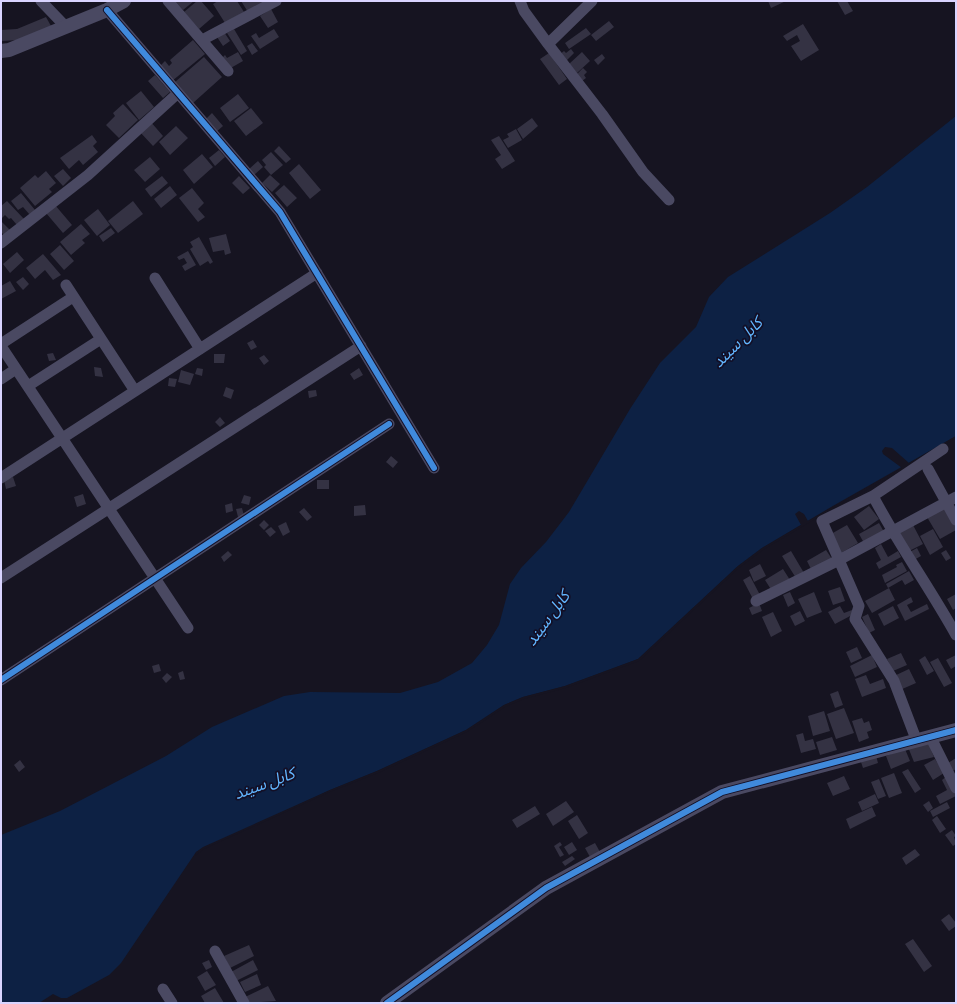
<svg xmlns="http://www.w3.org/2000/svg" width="957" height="1004" font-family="Cabin,'Noto Sans Arabic',sans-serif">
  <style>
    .water { fill: #0d2144 }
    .pier { fill: #161421 }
    .building { fill: #343243 }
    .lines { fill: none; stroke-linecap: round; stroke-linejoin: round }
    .minor { stroke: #4a4962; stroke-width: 11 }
    .tertiary { stroke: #4a4962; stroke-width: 14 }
    .cycleway-casing { stroke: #130f26; stroke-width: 8 }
    .cycleway { stroke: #408adc; stroke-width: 6 }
    .labels { text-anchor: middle; stroke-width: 3.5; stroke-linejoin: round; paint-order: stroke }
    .water-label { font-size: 16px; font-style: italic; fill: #62b6ff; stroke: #130f26 }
  </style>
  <rect width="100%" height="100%" fill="#161421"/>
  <path class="water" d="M956 116V436L831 507 762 548 738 566 638 659 565 686 523 697 504 705 466 730 377 771 330 790 196 852 121 963 109 975 67 998H61L53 994 39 1003H1V835L60 811 166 756 212 727 284 696 310 692 400 693 438 682 472 663 487 645 499 625 510 584 521 568 546 542 569 512 630 409 660 363 696 327 709 297 728 277 830 213 867 187Z"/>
  <path class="pier" d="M956 436V438L904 469 832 509 763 550 739 568 639 661 566 688 524 699 505 707 467 732 378 773 330 792 204 849 195 856 196 852 203 847 330 790 377 771 466 730 504 705 523 697 565 686 638 659 738 566 762 548 801 525 795 514 799 511 804 514 808 521 902 468 883 454 882 451 885 447 892 448 909 463Z"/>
  <path class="building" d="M175 1H194L183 10Z
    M197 1H201L214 16 199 29 184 12Z
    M218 1H237L244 12 225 23 213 4Z
    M241 1H265L248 12Z
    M768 1H786L771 8Z
    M837 1H847L853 11 845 15Z
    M271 9 278 22 268 28 260 16Z
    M46 17 51 26 20 40 1 41V30L17 29Z
    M609 21 614 27 596 41 591 35Z
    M803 24 819 50 801 61 791 46 800 41 797 35 787 41 783 36Z
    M586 28 591 34 569 49 565 43Z
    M234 29 247 51 241 55 227 33Z
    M274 29 279 37 260 49 251 36 256 33 259 38Z
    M224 32 230 41 223 46 217 37Z
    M193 40 205 54 172 81 160 66 165 61 169 66 172 63 170 60Z
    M252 43 258 51 252 55 247 46Z
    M571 49 574 53 565 62 559 55 564 51 566 53Z
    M238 52 243 61 229 69 222 58 225 55 227 58Z
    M582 52 590 61 577 73 569 64Z
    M549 53 567 79 559 85 540 59Z
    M602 54 605 58 598 65 594 60Z
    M204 57 222 77 193 103 175 82Z
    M583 68 587 72 584 75 586 78 582 81 576 75Z
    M155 75 170 92 163 98 148 81Z
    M141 91 154 107 139 120 126 103Z
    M238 94 249 108 230 122 220 108Z
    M123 104 138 120 119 138 106 125 115 116 113 113Z
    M251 108 263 123 246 136 234 121Z
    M212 113 223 126 215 133 204 121Z
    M532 118 538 126 523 139 517 129Z
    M150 121 163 136 153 146 139 131Z
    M176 126 188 138 170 155 159 142Z
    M516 129 522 140 508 148 503 140 509 137 507 134Z
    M92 135 97 142 93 146 98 152 83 165 79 160 69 169 60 158Z
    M499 136 515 161 502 169 495 159 501 155 491 140Z
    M279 146 291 159 286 163 274 151Z
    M219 150 225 157 215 166 209 158Z
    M271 152 283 165 271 175 264 167 266 165 262 160Z
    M202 154 213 167 194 184 183 170Z
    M150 157 160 169 145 182 134 170Z
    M258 161 263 167 253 176 248 170Z
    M299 164 321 190 310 199 289 173Z
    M63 169 71 178 63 186 54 176Z
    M46 171 56 183 49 189 52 192 35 206 20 188 35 175 38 178Z
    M270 175 280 184 272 192 262 183Z
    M162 176 168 183 151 197 145 189Z
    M239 176 250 188 243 194 232 183Z
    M284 185 297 198 287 207 275 193Z
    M170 186 177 195 161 208 154 199Z
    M192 188 204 203 198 209 205 217 198 222 179 198Z
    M21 193 35 210 30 215 23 207 18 210 11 201Z
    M7 201 24 219 17 225 11 218 9 219 5 215 1 219V206Z
    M133 201 143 214 118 233 108 221Z
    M55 205 72 225 63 233 46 213Z
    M98 209 110 225 97 236 84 220Z
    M1 221 11 231 5 236 1 232Z
    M81 224 90 234 82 240 85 243 71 255 60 242Z
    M111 228 115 233 103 242 99 236Z
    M226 234 231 253 225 255 224 250 213 252 209 238Z
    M199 237 213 262 210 264 208 261 200 266 190 249 193 247 190 242Z
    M60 245 74 261 64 270 50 254Z
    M188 251 196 265 185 271 182 266 187 263 184 258 179 260 177 257Z
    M17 252 24 260 10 273 3 264Z
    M43 254 61 275 53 280 45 270 35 279 26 268Z
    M23 277 29 284 23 290 16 282Z
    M10 281 16 291 1 299V286Z
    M253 340 257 347 251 350 247 343Z
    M53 353 56 360 49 361 47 354Z
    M214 354H225L224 363H214Z
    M264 355 269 361 264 365 259 358Z
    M94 367 101 368 103 377 95 376Z
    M197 368 203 369 202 376 195 374Z
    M359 368 363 375 354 380 350 374Z
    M181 370 194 374 190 385 178 382Z
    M169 378 177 379 175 387 168 386Z
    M226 387 234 390 231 399 223 396Z
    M316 390 317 396 309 398 308 391Z
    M220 417 225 423 220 427 215 422Z
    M391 456 398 462 393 468 386 462Z
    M13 477 16 486 6 489 4 480Z
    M317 480H329V489H317Z
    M83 494 86 504 77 507 74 497Z
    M244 495 251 497 249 505 241 503Z
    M232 503 233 511 226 513 225 505Z
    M365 505 366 515 354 516V506Z
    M869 506 879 519 864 530 854 517Z
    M946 506 956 524V530L940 539 927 517Z
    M242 508 244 516 238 517 236 509Z
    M304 508 312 517 307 521 299 512Z
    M264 520 269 525 264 530 259 525Z
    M286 522 290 532 283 536 278 526Z
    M879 523 884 532 864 543 859 534Z
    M847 525 858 543 841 553 831 534Z
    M913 525 923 544 907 552 897 532Z
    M271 527 276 532 270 537 265 531Z
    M933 529 943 547 930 555 920 536Z
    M881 544 888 557 898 551 901 557 879 569 876 563 881 560 875 548Z
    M917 548 921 556 912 561 908 553Z
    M826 550 832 559 812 571 807 561Z
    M946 550 951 558 946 561 941 553Z
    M228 551 232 555 224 562 221 557Z
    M791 551 804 573 796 578 782 556Z
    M902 562 907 571 885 583 882 575 897 567 896 565Z
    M760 564 766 576 754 582 749 570Z
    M783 569 790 580 772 591 765 580Z
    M909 571 914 580 905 585 902 580 888 588 886 584Z
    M750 576 760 595 753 599 743 580Z
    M840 587 845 601 833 605 828 591Z
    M889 588 895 600 872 613 865 601Z
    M790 592 795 603 788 607 783 595Z
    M814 592 822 612 807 618 798 599Z
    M956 594V608L953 610 947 599Z
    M911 597 913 602 907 605 911 612 927 604 929 609 905 621 897 605Z
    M759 603 762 611 752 615 749 608Z
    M840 606 844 613 852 610 854 614 835 624 828 612Z
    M893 606 899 618 884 626 878 614Z
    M800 611 805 621 795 626 790 616Z
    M773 612 782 631 771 637 762 617Z
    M868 614 875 630 869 633 862 617Z
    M857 647 862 658 851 663 846 652Z
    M901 653 907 665 893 671 887 659Z
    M872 655 877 667 855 677 850 666Z
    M956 655V666L951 669 946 660Z
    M925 656 934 671 927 675 919 660Z
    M938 658 952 683 944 687 930 662Z
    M159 664 161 671 154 673 152 666Z
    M909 669 916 683 900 690 894 676Z
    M183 671 185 679 180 680 178 673Z
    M167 673 172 677 166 683 162 678Z
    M866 675 870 684 883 679 886 688 862 697 855 679Z
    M838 691 843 705 835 708 830 694Z
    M844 708 854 733 836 739 827 714Z
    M824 711 830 731 813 736 808 716Z
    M862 718 864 723 869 721 872 730 867 732 869 738 859 742 852 721Z
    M803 733 805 741 813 739 816 749 801 753 796 735Z
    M832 737 837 750 820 755 816 742Z
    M928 742 934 757 914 762 908 747Z
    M905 749 910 761 891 769 886 756Z
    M875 752 878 763 863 768 859 756Z
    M956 758V769L949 773 948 763Z
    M935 759 944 773 933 780 924 765Z
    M20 760 25 767 19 772 14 765Z
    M908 769 921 789 915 793 902 772Z
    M894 773 902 793 889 798 881 778Z
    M844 776 850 789 833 796 827 783Z
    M947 776 956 796 940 804 936 796 947 790 942 780Z
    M879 779 886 796 878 799 871 782Z
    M875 794 879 803 862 811 858 802Z
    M566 801 574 812 553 826 546 814Z
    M929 801 933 808 928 812 923 805Z
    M947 802 950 808 933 817 930 811Z
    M535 806 540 814 517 828 512 820Z
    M872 807 876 816 850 829 846 819Z
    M577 815 588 833 579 839 568 821Z
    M937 816 946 829 940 833 932 820Z
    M952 830 956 836 954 837 956 844 953 846 945 835Z
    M560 842 562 845 559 847 564 855 560 857 554 846Z
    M572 842 577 850 569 855 564 847Z
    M595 843 600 852 590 857 585 848Z
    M915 849 920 855 906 865 902 858Z
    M572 856 575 859 565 866 562 862Z
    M949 914 956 923V926L949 931 941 920Z
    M913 939 932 966 924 972 905 944Z
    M249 945 254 956 230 968 224 956Z
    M209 960 212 967 206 970 202 963Z
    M253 960 258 970 236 981 231 972Z
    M207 971 216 985 205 991 197 977Z
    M257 974 261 985 245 992 240 982Z
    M268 986 276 1001 246 1003 243 998Z
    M215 988 224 1003H205L201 996Z"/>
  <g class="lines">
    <path class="minor" d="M41 1 66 27
      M168 1 228 71
      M520 1 524 11 548 44 602 114 643 172 669 200
      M107 10 280 212 434 468
      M202 40 276 1
      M548 44 592 1
      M1 243 88 175 178 93
      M155 278 200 349
      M66 285 135 391
      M1 344 73 297
      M1 346 188 628
      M1 379 16 369
      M28 386 101 339
      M928 469 956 520
      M1 478 317 273
      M873 496C898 544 930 588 956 635
      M1 578 361 346
      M756 601 839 560 956 497
      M1 680 389 424
      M930 736 956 788
      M916 739 894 681 855 619 859 606 822 521 873 496 943 449
      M215 951 244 1003
      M163 989 172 1003"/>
    <path class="tertiary" d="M1 51 9 50 107 10 124 1
      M387 1003 546 888 722 792 956 730"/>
    <defs>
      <path id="cycleway" d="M107 10 280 212 434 468
        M1 680 389 424
        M387 1003 546 888 722 792 956 730"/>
    </defs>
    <use href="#cycleway" class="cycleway-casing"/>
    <use href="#cycleway" class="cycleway"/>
  </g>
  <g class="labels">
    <g class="water-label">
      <text transform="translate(737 342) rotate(-45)" y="6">کابل سيند</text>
      <text transform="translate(547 618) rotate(-54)" y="6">کابل سيند</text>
      <text transform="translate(264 783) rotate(-20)" y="6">کابل سيند</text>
    </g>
  </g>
  <rect width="957" height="1004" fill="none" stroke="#d9d4ff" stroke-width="4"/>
</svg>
